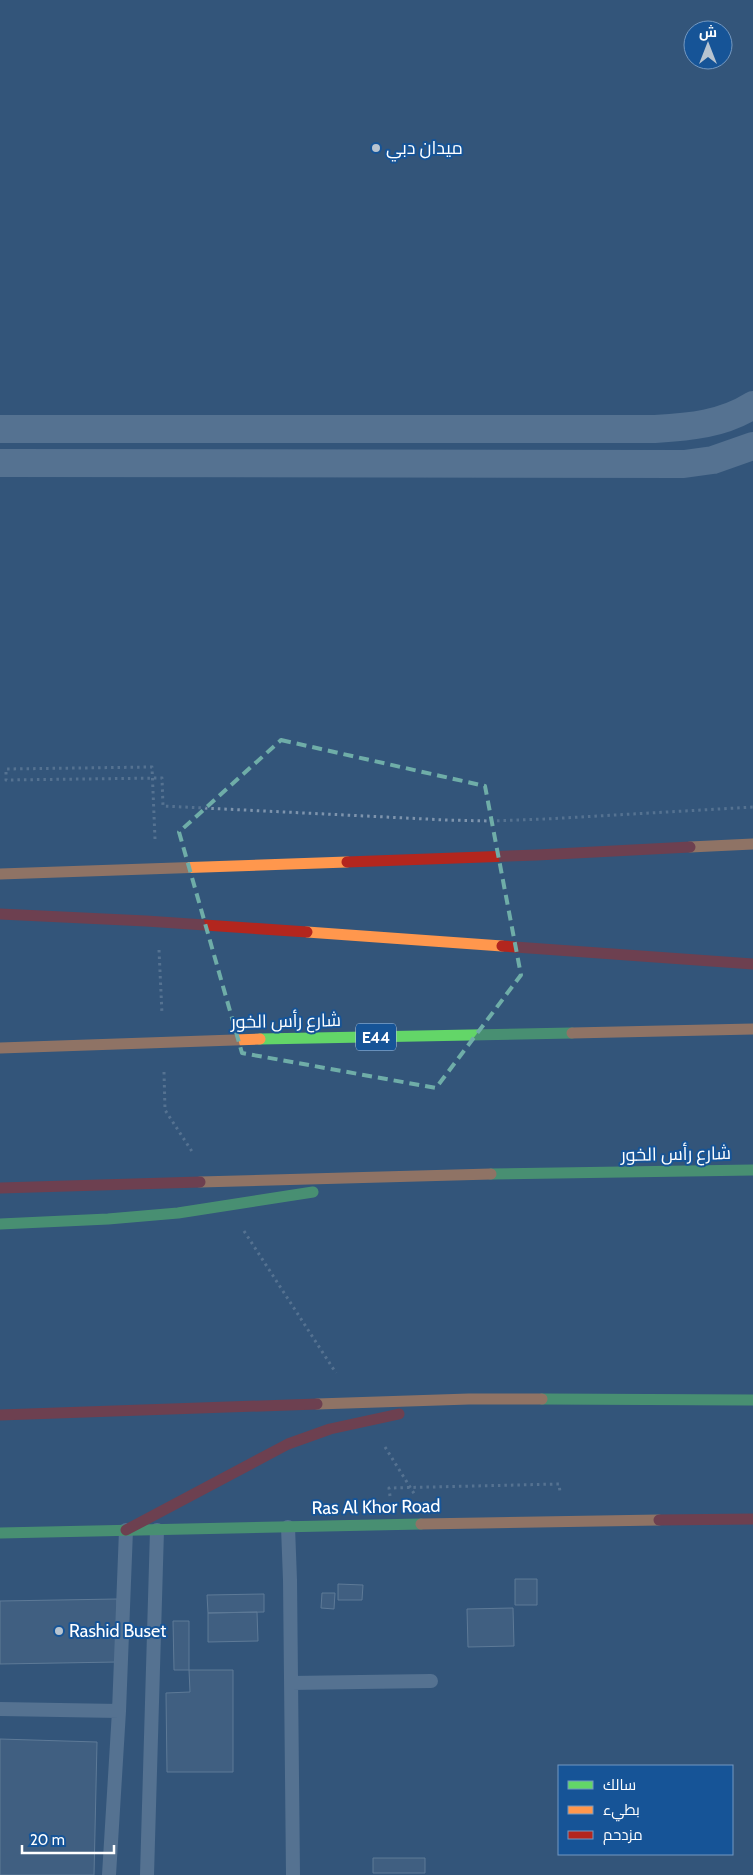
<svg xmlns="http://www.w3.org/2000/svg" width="753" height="1875" font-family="Cabin,Cairo,sans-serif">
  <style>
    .building { fill: #506c89; stroke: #91a5ba }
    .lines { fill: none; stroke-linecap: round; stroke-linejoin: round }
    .path { stroke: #7e94ad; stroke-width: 3; stroke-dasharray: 2.5 4; stroke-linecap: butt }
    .lane { stroke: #7e94ad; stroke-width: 14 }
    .street { stroke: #7e94ad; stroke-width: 28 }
    .fast { stroke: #63d668; stroke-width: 11 }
    .slow { stroke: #ff974d; stroke-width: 11 }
    .jam { stroke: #b3261e; stroke-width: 11 }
    .marked { fill: none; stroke: #6fada8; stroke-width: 4; stroke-dasharray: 10 6; stroke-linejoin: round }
    .poi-dot { fill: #b8c4d0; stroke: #165497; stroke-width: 2 }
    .labels { text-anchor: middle; stroke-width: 4; stroke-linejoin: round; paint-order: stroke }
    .shield { fill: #165497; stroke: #b9cce0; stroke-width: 1 }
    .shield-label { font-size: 16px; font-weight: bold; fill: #fff }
    .poi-label { font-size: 18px; fill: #fff; stroke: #165497; text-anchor: start }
    .street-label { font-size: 18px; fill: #fff; stroke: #165497 }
  </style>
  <rect width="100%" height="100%" fill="#33557a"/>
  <path class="building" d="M515 1579H537V1605H515Z
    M338 1584 363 1585 362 1600H338Z
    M322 1593H335L334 1609 321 1608Z
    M264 1594V1612L208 1613 207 1595Z
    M117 1599 118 1662 0 1664V1601Z
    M513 1608 514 1646 468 1647 467 1609Z
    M257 1612 258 1641 208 1642V1613Z
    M173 1621H189V1670H174Z
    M189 1670H233V1772H167L166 1693 190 1692Z
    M0 1739 97 1742 94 1875H0Z
    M373 1858H425V1873H373Z"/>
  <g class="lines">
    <path class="path" d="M155 839 152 767 6 769V780L162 778 163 806 446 820 490 821 546 819 753 807
      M159 950 162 1014
      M164 1072 165 1110 193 1153
      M244 1231 336 1373
      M385 1447 415 1495
      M390 1496 389 1488 559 1484 560 1492"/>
    <path class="lane" d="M288 1527 290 1580 293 1875
      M291 1683 431 1681
      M0 1709 119 1711
      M109 1875 119 1711 126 1530
      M147 1875 157 1530"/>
    <path class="street" d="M0 429H655C690 427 723 424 753 405
      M0 463 684 464 713 460 753 446"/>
    <path class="fast" d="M260 1039 572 1033
      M491 1174 753 1170
      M0 1224 108 1219 178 1213 313 1192
      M542 1399 753 1400
      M0 1533 421 1524"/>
    <path class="slow" d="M690 847 753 844
      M0 874 347 862
      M307 932 502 946
      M572 1033 753 1029
      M0 1048 260 1039
      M200 1182 491 1174
      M317 1404 469 1399H542
      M421 1524 659 1520"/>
    <path class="jam" d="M347 862 537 855 690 847
      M0 914 146 921 307 932
      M502 946 753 964
      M0 1188 200 1182
      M0 1415 317 1404
      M659 1520 753 1519
      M126 1530 288 1444 330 1429 399 1414"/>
  </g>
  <path d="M0 0H753V1875H0ZM281 740 485 786 521 975 436 1088 242 1053 179 832Z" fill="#33557a" fill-opacity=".55" fill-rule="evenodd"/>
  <path class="marked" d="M281 740 485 786 521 975 436 1088 242 1053 179 832Z"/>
  <g class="poi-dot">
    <circle cx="376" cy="148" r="5"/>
    <circle cx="59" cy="1631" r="5"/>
  </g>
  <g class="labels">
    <rect class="shield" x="356" y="1023.5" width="40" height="27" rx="4"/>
    <g class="shield-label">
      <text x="376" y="1043">E44</text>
    </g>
    <g class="poi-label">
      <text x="386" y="154">ميدان دبي</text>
      <text x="69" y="1637">Rashid Buset</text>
    </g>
    <g class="street-label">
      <text transform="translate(286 1021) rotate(-1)" y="6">شارع رأس الخور</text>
      <text transform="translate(676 1154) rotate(-1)" y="6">شارع رأس الخور</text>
      <text transform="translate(376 1507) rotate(-1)" y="6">Ras Al Khor Road</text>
    </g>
  </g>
  <rect x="558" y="1765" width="175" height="90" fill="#165497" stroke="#7398c1"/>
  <rect x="568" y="1781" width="25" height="8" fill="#63d668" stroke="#7398c1"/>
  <text x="603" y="1790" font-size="15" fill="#ffffff">سالك</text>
  <rect x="568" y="1806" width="25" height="8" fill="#ff974d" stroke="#7398c1"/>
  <text x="603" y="1815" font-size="15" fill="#ffffff">بطيء</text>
  <rect x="568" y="1831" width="25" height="8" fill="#b3261e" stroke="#7398c1"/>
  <text x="603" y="1840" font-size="15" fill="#ffffff">مزدحم</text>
  <g transform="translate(708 45)"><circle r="24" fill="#165497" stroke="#7398c1"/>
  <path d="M0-4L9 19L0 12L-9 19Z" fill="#b8c4d0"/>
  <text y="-8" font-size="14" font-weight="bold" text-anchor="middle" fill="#ffffff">ش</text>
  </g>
  <path d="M22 1845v8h92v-8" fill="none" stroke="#ffffff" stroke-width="2.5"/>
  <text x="30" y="1845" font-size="15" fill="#ffffff" stroke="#165497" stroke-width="4" paint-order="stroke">20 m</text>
</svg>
